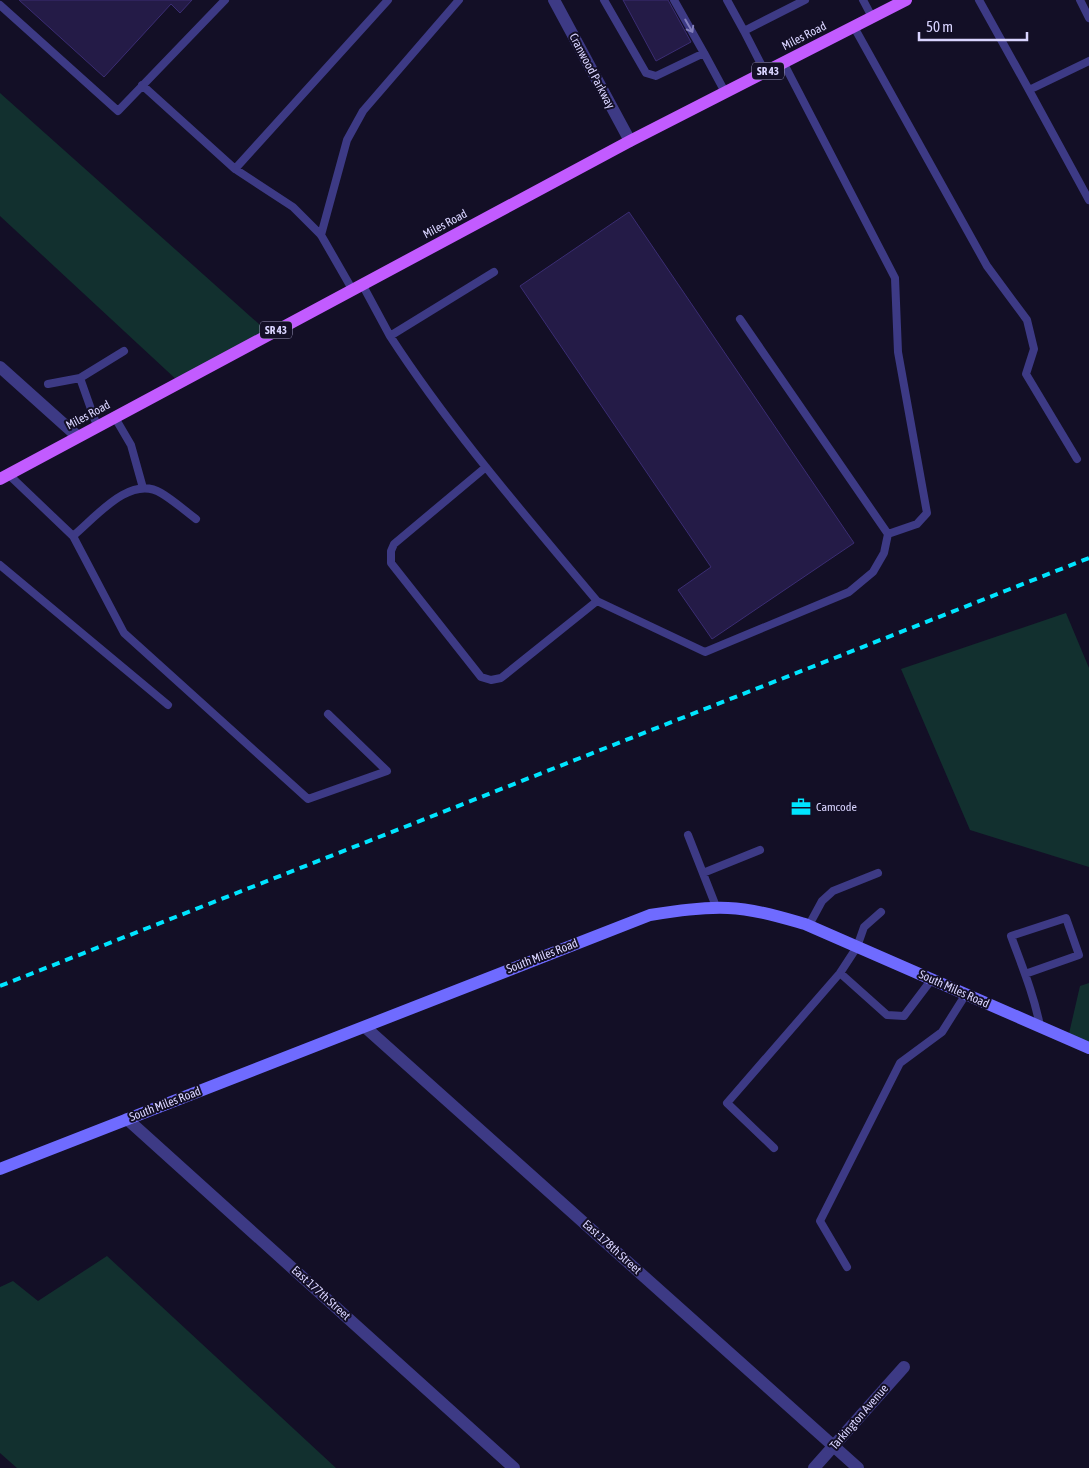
<svg xmlns="http://www.w3.org/2000/svg" width="1089" height="1468" font-family="'Asap Condensed',sans-serif">
  <style>
    .green { fill: #12302f }
    .building { fill: #241b47; stroke: #3b2d73 }
    .lines { fill: none; stroke-linecap: round; stroke-linejoin: round }
    .lane { stroke: #3d3a85; stroke-width: 8 }
    .street { stroke: #3d3a85; stroke-width: 12 }
    .secondary { stroke: #6f6bff; stroke-width: 12 }
    .primary { stroke: #c25bff; stroke-width: 12 }
    .rail { stroke: #00e5ff; stroke-width: 4; stroke-dasharray: 8 6; stroke-linecap: butt }
    .oneway { stroke: #837fbc }
    .labels { text-anchor: middle; stroke-width: 4; stroke-linejoin: round; paint-order: stroke }
    .shield { fill: #130f26; stroke: #9e99be; stroke-width: 1 }
    .shield-label { font-size: 11px; font-weight: bold; fill: #d9d4ff }
    .street-label { font-size: 12px; fill: #d9d4ff; stroke: #130f26 }
    .poi-label { font-size: 12px; fill: #d9d4ff; stroke: #130f26; text-anchor: start }
  </style>
  <rect width="100%" height="100%" fill="#130f26"/>
  <path class="green" d="M0 93 269 333 179 382 0 216Z
    M1066 613 1089 668V867L970 830 901 669Z
    M1089 983V1048L1068 1038 1080 986Z
    M107 1256 336 1468H17L0 1453V1287L13 1281 38 1301Z"/>
  <path class="building" d="M19 0H192L180 13 171 4 104 77Z
    M623 0H668L691 42 656 61Z
    M629 212 854 543 712 639 678 590 711 567 520 286Z"/>
  <g class="lines">
    <path class="lane" d="M604 0 646 73 656 76 704 53 725 92
      M674 0 704 53
      M727 0 744 31
      M863 0 872 17
      M979 0 1029 90 1089 61
      M1080 0 1089 18
      M0 5 118 111 225 0
      M854 27 987 266 1027 320 1034 349 1026 374 1077 459
      M783 62 895 278 898 352 927 513 917 524 888 534
      M765 72 744 31 805 0
      M142 85 235 169 293 207 321 235 352 289
      M1029 90 1089 200
      M235 169 388 0
      M321 235 347 140 363 111 459 0
      M362 284 390 336 494 272
      M390 336C451 430 525 515 597 601L501 678 491 680 481 677 391 563V551L394 544 486 467
      M80 378 124 351
      M48 384 80 378 97 426
      M114 416 131 445 143 488
      M8 474 73 536 124 633 308 799 387 771 328 714
      M73 536C95 518 130 474 161 493 173 500 184 510 196 519
      M0 565 168 705
      M597 601 705 652 849 592 873 572 884 553 888 534 740 319
      M688 835 717 909
      M703 873 760 850
      M881 912 864 927 857 947 840 973 887 1015 904 1016 932 979
      M809 925 822 901 833 891 878 873
      M1025 974 1079 955 1066 918 1011 936C1022 966 1034 995 1040 1026
      M774 1148 727 1103 840 973
      M847 1267 820 1221 900 1063 942 1032 966 994"/>
    <path class="street" d="M554 0 630 141
      M0 367 77 436
      M365 1027 858 1468
      M127 1119 514 1468
      M814 1468 904 1367"/>
    <path class="secondary" d="M0 1169 650 915C676 911 702 907 728 908 754 909 780 917 805 924L1089 1048"/>
    <path class="primary" d="M0 479 630 141 906 0"/>
    <path class="rail" d="M0 986 1089 558"/>
  </g>
  <defs><path id="oneway-shaft" d="M-6 0H5M1.5-3L5.5 0L1.5 3" fill="none" stroke-width="1.6" stroke-linecap="round" stroke-linejoin="round" transform="scale(1.25)"/></defs>
  <use class="oneway" href="#oneway-shaft" transform="translate(689 26) rotate(60)"/>
  <defs>
    <symbol id="office-bare" viewBox="-9 -9 18 18"><path d="M-6-3h4V-5.5h4V-3h4V5H-6ZM-1-4.5V-3h2v-1.5ZM-6 0V1H6V0Z" fill="#00e5ff" stroke="#130f26" stroke-width="2.5" paint-order="stroke"/></symbol>
  </defs>
  <g fill-rule="evenodd">
    <use href="#office-bare" x="787" y="793" width="28" height="28"/>
  </g>
  <g class="labels">
    <g class="shield">
      <rect x="752" y="62.5" width="32" height="17" rx="4"/>
      <rect x="260" y="321.5" width="32" height="17" rx="4"/>
    </g>
    <g class="shield-label">
      <text x="768" y="75">SR 43</text>
      <text x="276" y="334">SR 43</text>
    </g>
    <g class="street-label">
      <text transform="translate(804 36) rotate(-27)" y="4">Miles Road</text>
      <text transform="translate(592 71) rotate(62)" y="4">Cranwood Parkway</text>
      <text transform="translate(445 224) rotate(-28)" y="4">Miles Road</text>
      <text transform="translate(88 415) rotate(-28)" y="4">Miles Road</text>
      <text transform="translate(542 956) rotate(-21)" y="4">South Miles Road</text>
      <text transform="translate(954 989) rotate(24)" y="4">South Miles Road</text>
      <text transform="translate(165 1104) rotate(-21)" y="4">South Miles Road</text>
      <text transform="translate(612 1247) rotate(42)" y="4">East 178th Street</text>
      <text transform="translate(321 1293) rotate(42)" y="4">East 177th Street</text>
      <text transform="translate(859 1417) rotate(-49)" y="4">Tarkington Avenue</text>
    </g>
    <g class="poi-label">
      <text x="816" y="811">Camcode</text>
    </g>
  </g>
  <path d="M919 32v8h108v-8" fill="none" stroke="#d9d4ff" stroke-width="2.5"/>
  <text x="926" y="32" font-size="15" fill="#d9d4ff" stroke="#130f26" stroke-width="4" paint-order="stroke">50 m</text>
</svg>
